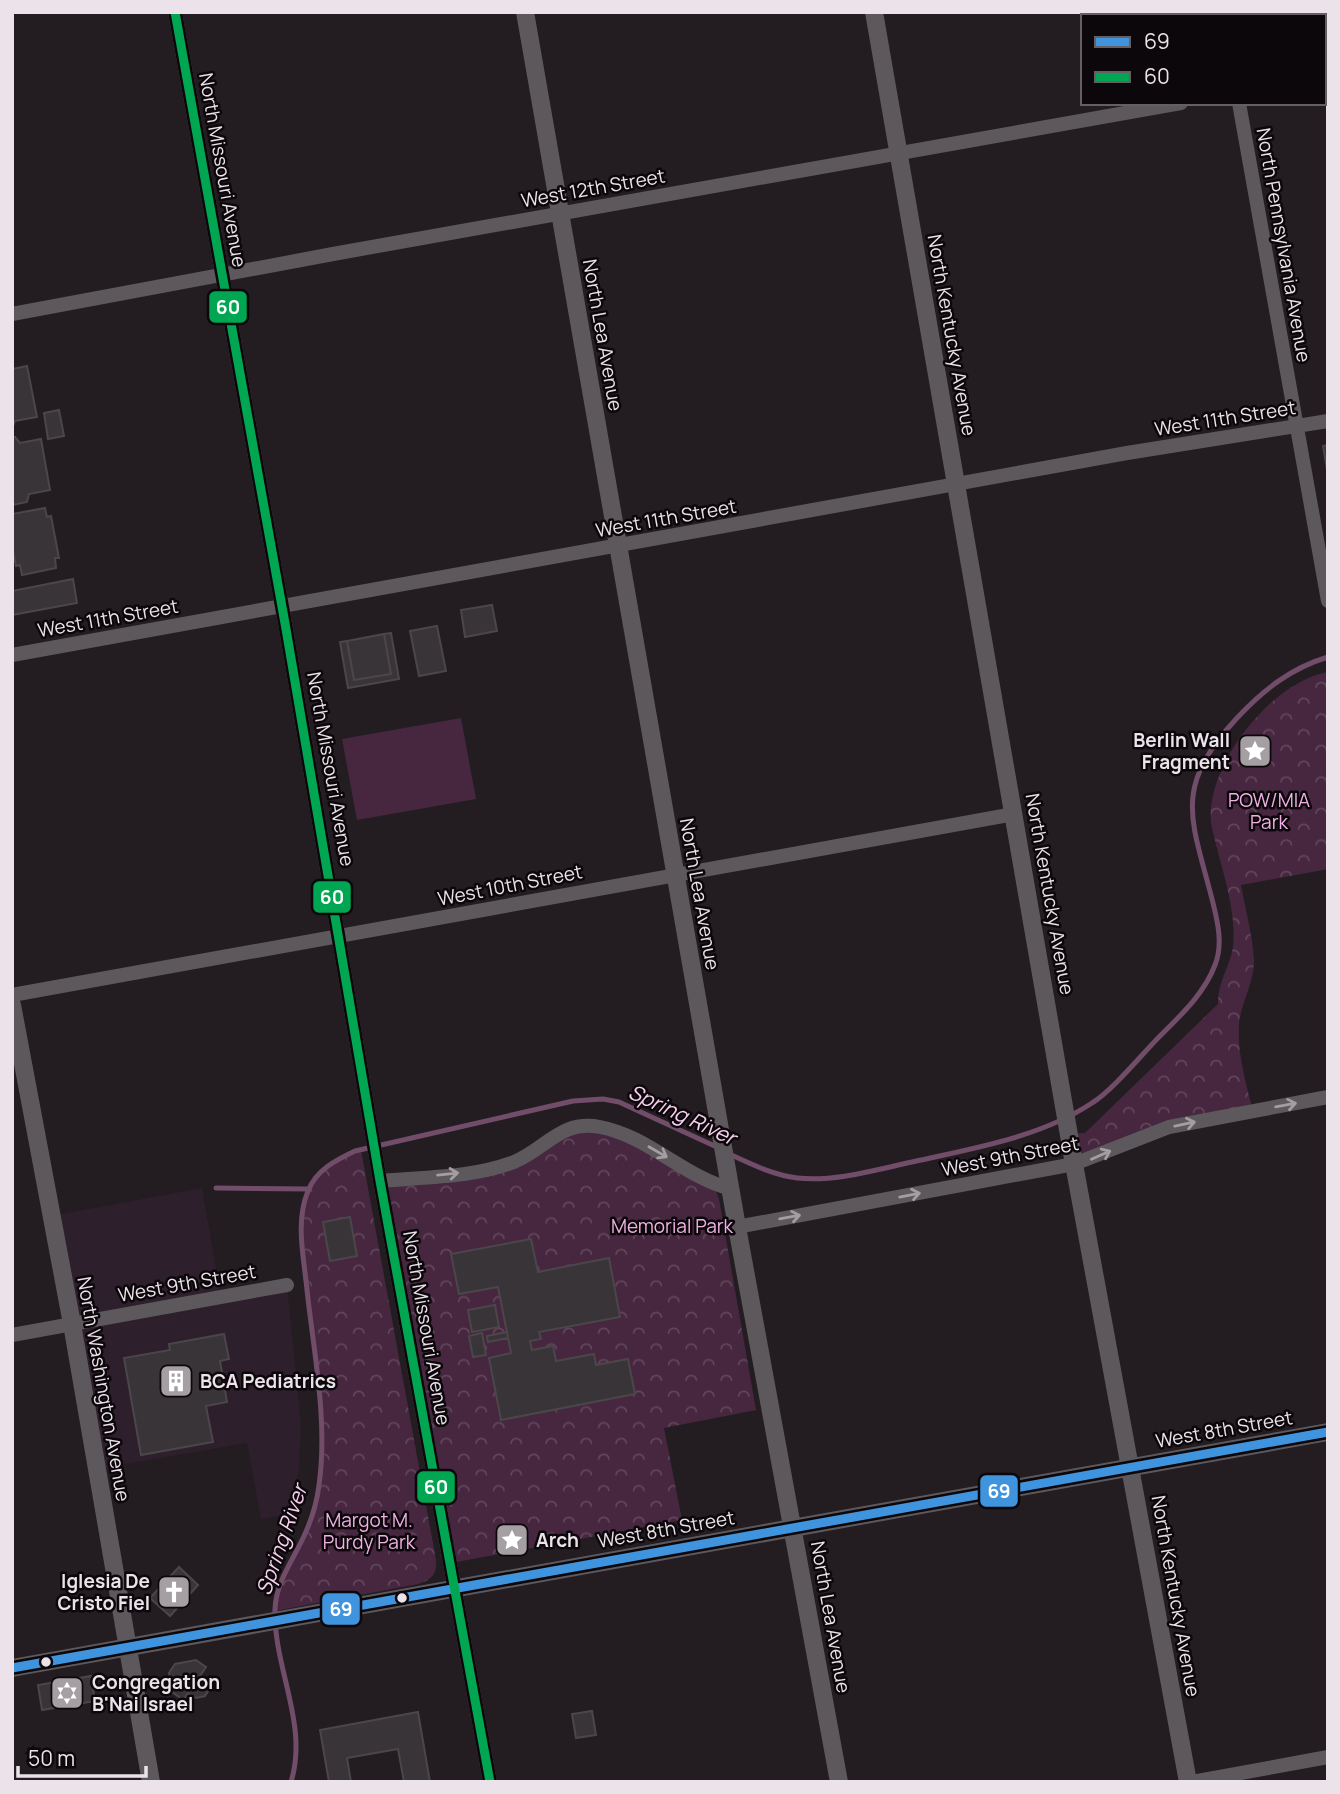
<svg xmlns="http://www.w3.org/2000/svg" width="1340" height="1794" font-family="Manrope,sans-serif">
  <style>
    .built { fill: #2d1f2b }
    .grass { fill: #46273f }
    .park { fill: url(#park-crowns) }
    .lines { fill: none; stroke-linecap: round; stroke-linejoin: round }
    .stream { stroke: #714d6a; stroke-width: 5 }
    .building { fill: #393438; stroke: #4b464a; stroke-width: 2 }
    .minor { stroke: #5d585c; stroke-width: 14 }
    .tertiary { stroke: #5d585c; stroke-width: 18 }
    .bus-1-casing { stroke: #0b070a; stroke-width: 14 }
    .bus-2-casing { stroke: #0b070a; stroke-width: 14 }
    .bus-1 { stroke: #4094de; stroke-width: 9 }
    .bus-2 { stroke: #00a651; stroke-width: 9 }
    .oneway { stroke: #a49ea2 }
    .bus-dot { fill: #ebe3e9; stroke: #0b070a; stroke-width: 2.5 }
    .labels { text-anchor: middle; stroke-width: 5; stroke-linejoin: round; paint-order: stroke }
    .street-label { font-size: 19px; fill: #ebe3e9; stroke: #0b070a }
    .poi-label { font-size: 19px; font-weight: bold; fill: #ebe3e9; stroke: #0b070a; text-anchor: start }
    .park-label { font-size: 19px; fill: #f0b0e3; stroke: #0b070a }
    .water-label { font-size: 21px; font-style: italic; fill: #f8d1ef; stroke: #0b070a }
    .line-badge { stroke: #0b070a; stroke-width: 2.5 }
    .badge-label { font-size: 19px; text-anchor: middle; font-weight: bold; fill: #fff }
  </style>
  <defs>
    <pattern id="park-crowns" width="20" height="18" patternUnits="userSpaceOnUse" patternTransform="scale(1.75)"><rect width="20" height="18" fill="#46273f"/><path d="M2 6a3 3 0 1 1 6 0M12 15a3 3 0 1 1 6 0" fill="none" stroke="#61465b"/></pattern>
  </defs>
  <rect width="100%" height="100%" fill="#231d22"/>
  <path class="built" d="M202 1188 221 1297 287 1285 301 1424 299 1469 289 1514 261 1519 247 1443 97 1469 51 1216Z"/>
  <path class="grass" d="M461 718 476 799 357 820 342 739Z"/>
  <path class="park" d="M1328 672V869L1241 885C1245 909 1253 936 1254 961 1254 983 1241 1002 1239 1024 1237 1054 1246 1083 1253 1111L1185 1124 1074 1164 1069 1134 1085 1133 1218 1004C1217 983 1230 967 1233 947 1237 906 1219 863 1211 823 1205 766 1271 682 1328 672Z
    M600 1127 713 1183 719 1199 756 1410 664 1428 682 1520 451 1563 380 1181 494 1168 556 1135Z
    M361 1150 436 1560C437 1575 431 1580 418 1584L275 1611C280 1566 312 1531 319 1486 329 1423 314 1354 307 1290 304 1258 295 1221 308 1191 317 1170 340 1155 361 1150Z"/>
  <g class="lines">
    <path class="stream" d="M727 1153C749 1163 772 1175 797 1178 835 1182 875 1170 912 1162 973 1148 1039 1138 1092 1103 1113 1090 1142 1054 1160 1036 1181 1015 1204 994 1215 965 1223 945 1218 923 1213 903 1192 819 1171 789 1237 718 1263 690 1291 668 1328 657
      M216 1188 309 1189
      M291 1782C309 1724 273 1667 275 1609 276 1582 293 1560 304 1536 311 1521 317 1502 319 1485 328 1422 314 1354 307 1290 304 1258 295 1222 308 1191 316 1170 336 1160 355 1151L573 1101 603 1099 619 1102 719 1148"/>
  </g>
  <path class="building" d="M27 366 37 417 15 421 12 429V369Z
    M59 410 64 436 48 439 44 413Z
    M12 437H15L20 443 41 439 50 490 29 494 27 502 12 505Z
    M1328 445V470H1327L1323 446Z
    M45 508 47 517 51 516 59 558H55L56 568 22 575 20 565 16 566 12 546V514Z
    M73 579 77 603 12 615V591Z
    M492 605 497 631 465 637 461 610Z
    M437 626 446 671 419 676 410 631Z
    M391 633 399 679 348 688 340 642 347 641 354 680 391 674 384 634Z
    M384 634 391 674 354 680 347 641Z
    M350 1217 357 1256 330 1261 323 1222Z
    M531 1239 538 1272 609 1258 620 1317 539 1332 541 1339 530 1341 532 1350 553 1346 556 1361 594 1354 596 1365 628 1359 635 1394 501 1420 489 1358 511 1353 498 1287 459 1294 451 1254Z
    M495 1305 499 1327 472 1332 468 1310Z
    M507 1332 508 1338 488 1342 487 1336Z
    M482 1333 486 1355 473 1357 469 1336Z
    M224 1334 229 1359 220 1361 227 1402 206 1406 213 1442 141 1455 124 1358 170 1350 169 1344Z
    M179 1567 198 1585 170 1616 150 1598Z
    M196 1660 206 1667 200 1676 208 1681 210 1688 205 1696 196 1698 188 1693 183 1700 172 1692 169 1673 175 1664Z
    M91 1676 95 1701 42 1710 38 1685Z
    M592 1711 596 1735 576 1738 572 1714Z
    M418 1712 430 1782H404L398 1749 347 1758 351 1782H329L320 1730Z"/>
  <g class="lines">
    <path class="minor" d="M175 12 286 629 380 1181 490 1782
      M1223 12V16
      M1324 78 1328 77
      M1239 103 1328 601
      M12 314 333 254 1181 103
      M12 655 1127 453 1328 421
      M12 995 1014 814
      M380 1181C424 1177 472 1178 514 1162 546 1149 561 1119 600 1127 648 1136 684 1177 731 1189
      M737 1227 1074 1164 1169 1127 1328 1097
      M12 1335 287 1285
      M1192 1782 1328 1757"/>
    <path class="tertiary" d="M525 12 737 1227 839 1782
      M874 12 1074 1164 1188 1782
      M12 1005 72 1324 151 1782
      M12 1668 1328 1432"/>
    <defs>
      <path id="bus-1" d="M12 1668 1328 1432"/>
      <path id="bus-2" d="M175 12 286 629 380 1181 490 1782"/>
    </defs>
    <use href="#bus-1" class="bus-1-casing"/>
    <use href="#bus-2" class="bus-2-casing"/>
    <use href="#bus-1" class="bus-1"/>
    <use href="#bus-2" class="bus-2"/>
  </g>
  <defs><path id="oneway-shaft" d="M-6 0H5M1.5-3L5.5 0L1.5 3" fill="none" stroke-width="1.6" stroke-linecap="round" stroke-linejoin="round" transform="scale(1.75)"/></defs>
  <g class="oneway">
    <use href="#oneway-shaft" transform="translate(1286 1105) rotate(-10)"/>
    <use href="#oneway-shaft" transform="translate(1185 1124) rotate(-12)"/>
    <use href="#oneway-shaft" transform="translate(658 1152) rotate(30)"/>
    <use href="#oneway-shaft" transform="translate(1101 1155) rotate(-24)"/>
    <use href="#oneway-shaft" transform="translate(448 1174) rotate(-6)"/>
    <use href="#oneway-shaft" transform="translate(910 1195) rotate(-11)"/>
    <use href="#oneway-shaft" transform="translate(790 1217) rotate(-10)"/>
  </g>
  <defs>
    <symbol id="sight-square" viewBox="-11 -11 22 22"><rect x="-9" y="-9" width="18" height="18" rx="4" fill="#a59ea3" stroke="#0b070a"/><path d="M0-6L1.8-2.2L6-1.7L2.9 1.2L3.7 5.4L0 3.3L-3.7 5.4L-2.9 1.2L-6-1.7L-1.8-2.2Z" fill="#fff"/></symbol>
    <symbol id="building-square" viewBox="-11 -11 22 22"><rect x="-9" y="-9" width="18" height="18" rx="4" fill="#a59ea3" stroke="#0b070a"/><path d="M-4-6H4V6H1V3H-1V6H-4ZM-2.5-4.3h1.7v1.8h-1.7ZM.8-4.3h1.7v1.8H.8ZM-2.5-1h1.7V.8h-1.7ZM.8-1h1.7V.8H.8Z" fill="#fff"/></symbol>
    <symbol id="church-square" viewBox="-11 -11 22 22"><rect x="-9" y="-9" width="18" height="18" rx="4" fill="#a59ea3" stroke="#0b070a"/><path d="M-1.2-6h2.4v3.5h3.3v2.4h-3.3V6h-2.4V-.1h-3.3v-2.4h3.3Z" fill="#fff"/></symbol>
    <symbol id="synagogue-square" viewBox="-11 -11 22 22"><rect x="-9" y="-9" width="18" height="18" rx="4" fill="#a59ea3" stroke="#0b070a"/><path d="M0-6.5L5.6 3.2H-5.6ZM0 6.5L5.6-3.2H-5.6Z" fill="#fff"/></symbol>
  </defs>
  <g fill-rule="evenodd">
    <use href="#sight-square" x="1236" y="732" width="38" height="38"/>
    <use href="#building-square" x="157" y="1362" width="38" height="38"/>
    <use href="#sight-square" x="493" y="1521" width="38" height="38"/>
    <use href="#church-square" x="155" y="1573" width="38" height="38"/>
    <use href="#synagogue-square" x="48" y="1674" width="38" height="38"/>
  </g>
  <g class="bus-dot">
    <circle cx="402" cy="1598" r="6"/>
    <circle cx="46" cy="1662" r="6"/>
  </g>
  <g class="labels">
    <g class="street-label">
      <text transform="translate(223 170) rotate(80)" y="7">North Missouri Avenue</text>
      <text transform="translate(593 188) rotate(-10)" y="7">West 12th Street</text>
      <text transform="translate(1284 245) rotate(80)" y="7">North Pennsylvania Avenue</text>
      <text transform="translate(603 335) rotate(80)" y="7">North Lea Avenue</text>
      <text transform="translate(952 335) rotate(80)" y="7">North Kentucky Avenue</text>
      <text transform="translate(1225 418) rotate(-9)" y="7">West 11th Street</text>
      <text transform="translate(666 518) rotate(-10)" y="7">West 11th Street</text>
      <text transform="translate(108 618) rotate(-10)" y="7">West 11th Street</text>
      <text transform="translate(331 769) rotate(80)" y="7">North Missouri Avenue</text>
      <text transform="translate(510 885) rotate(-11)" y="7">West 10th Street</text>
      <text transform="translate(700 894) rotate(80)" y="7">North Lea Avenue</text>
      <text transform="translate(1050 894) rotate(80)" y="7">North Kentucky Avenue</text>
      <text transform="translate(1010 1156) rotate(-11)" y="7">West 9th Street</text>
      <text transform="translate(187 1283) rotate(-10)" y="7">West 9th Street</text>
      <text transform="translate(427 1328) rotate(80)" y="7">North Missouri Avenue</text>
      <text transform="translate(104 1389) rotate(80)" y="7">North Washington Avenue</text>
      <text transform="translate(1224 1429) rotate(-10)" y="7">West 8th Street</text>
      <text transform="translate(666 1529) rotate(-10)" y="7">West 8th Street</text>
      <text transform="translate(1176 1596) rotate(80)" y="7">North Kentucky Avenue</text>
      <text transform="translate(831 1617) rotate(80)" y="7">North Lea Avenue</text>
    </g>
    <g class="poi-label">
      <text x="1230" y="747" text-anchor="end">Berlin Wall<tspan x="1230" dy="22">Fragment</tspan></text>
      <text x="200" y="1388">BCA Pediatrics</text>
      <text x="536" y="1547">Arch</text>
      <text x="150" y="1588" text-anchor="end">Iglesia De<tspan x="150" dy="22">Cristo Fiel</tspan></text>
      <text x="92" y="1689">Congregation<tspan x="92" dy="22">B'Nai Israel</tspan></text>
    </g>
    <g class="park-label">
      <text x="1269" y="807">POW/MIA<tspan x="1269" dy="22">Park</tspan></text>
      <text x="672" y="1233">Memorial Park</text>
      <text x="369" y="1527">Margot M.<tspan x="369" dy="22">Purdy Park</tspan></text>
    </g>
    <g class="water-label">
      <text transform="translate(682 1115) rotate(25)" y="7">Spring River</text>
      <text transform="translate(282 1540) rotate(-71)" y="7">Spring River</text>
    </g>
  </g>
  <g class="line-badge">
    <rect x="208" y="290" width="40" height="34" rx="7" fill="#00a651"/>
    <rect x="312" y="880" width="40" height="34" rx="7" fill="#00a651"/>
    <rect x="416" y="1470" width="40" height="34" rx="7" fill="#00a651"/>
    <rect x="979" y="1474" width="40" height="34" rx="7" fill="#4094de"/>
    <rect x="321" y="1592" width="40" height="34" rx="7" fill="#4094de"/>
  </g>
  <g class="badge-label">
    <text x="228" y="314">60</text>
    <text x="332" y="904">60</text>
    <text x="436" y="1494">60</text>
    <text x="999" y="1498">69</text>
    <text x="341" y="1616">69</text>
  </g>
  <rect width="1340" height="1794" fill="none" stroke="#ebe3e9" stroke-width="28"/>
  <rect x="1081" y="14" width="245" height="91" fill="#0b070a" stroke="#655f63" stroke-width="2"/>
  <rect x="1095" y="37" width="35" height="10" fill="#4094de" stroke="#655f63" stroke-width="2"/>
  <text x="1144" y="49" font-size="21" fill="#ebe3e9">69</text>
  <rect x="1095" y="72" width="35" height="10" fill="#00a651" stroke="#655f63" stroke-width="2"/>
  <text x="1144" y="84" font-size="21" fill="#ebe3e9">60</text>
  <path d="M18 1766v10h128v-10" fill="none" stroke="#ebe3e9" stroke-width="3.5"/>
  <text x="28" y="1766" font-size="21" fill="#ebe3e9" stroke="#0b070a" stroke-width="5" paint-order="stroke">50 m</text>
</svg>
